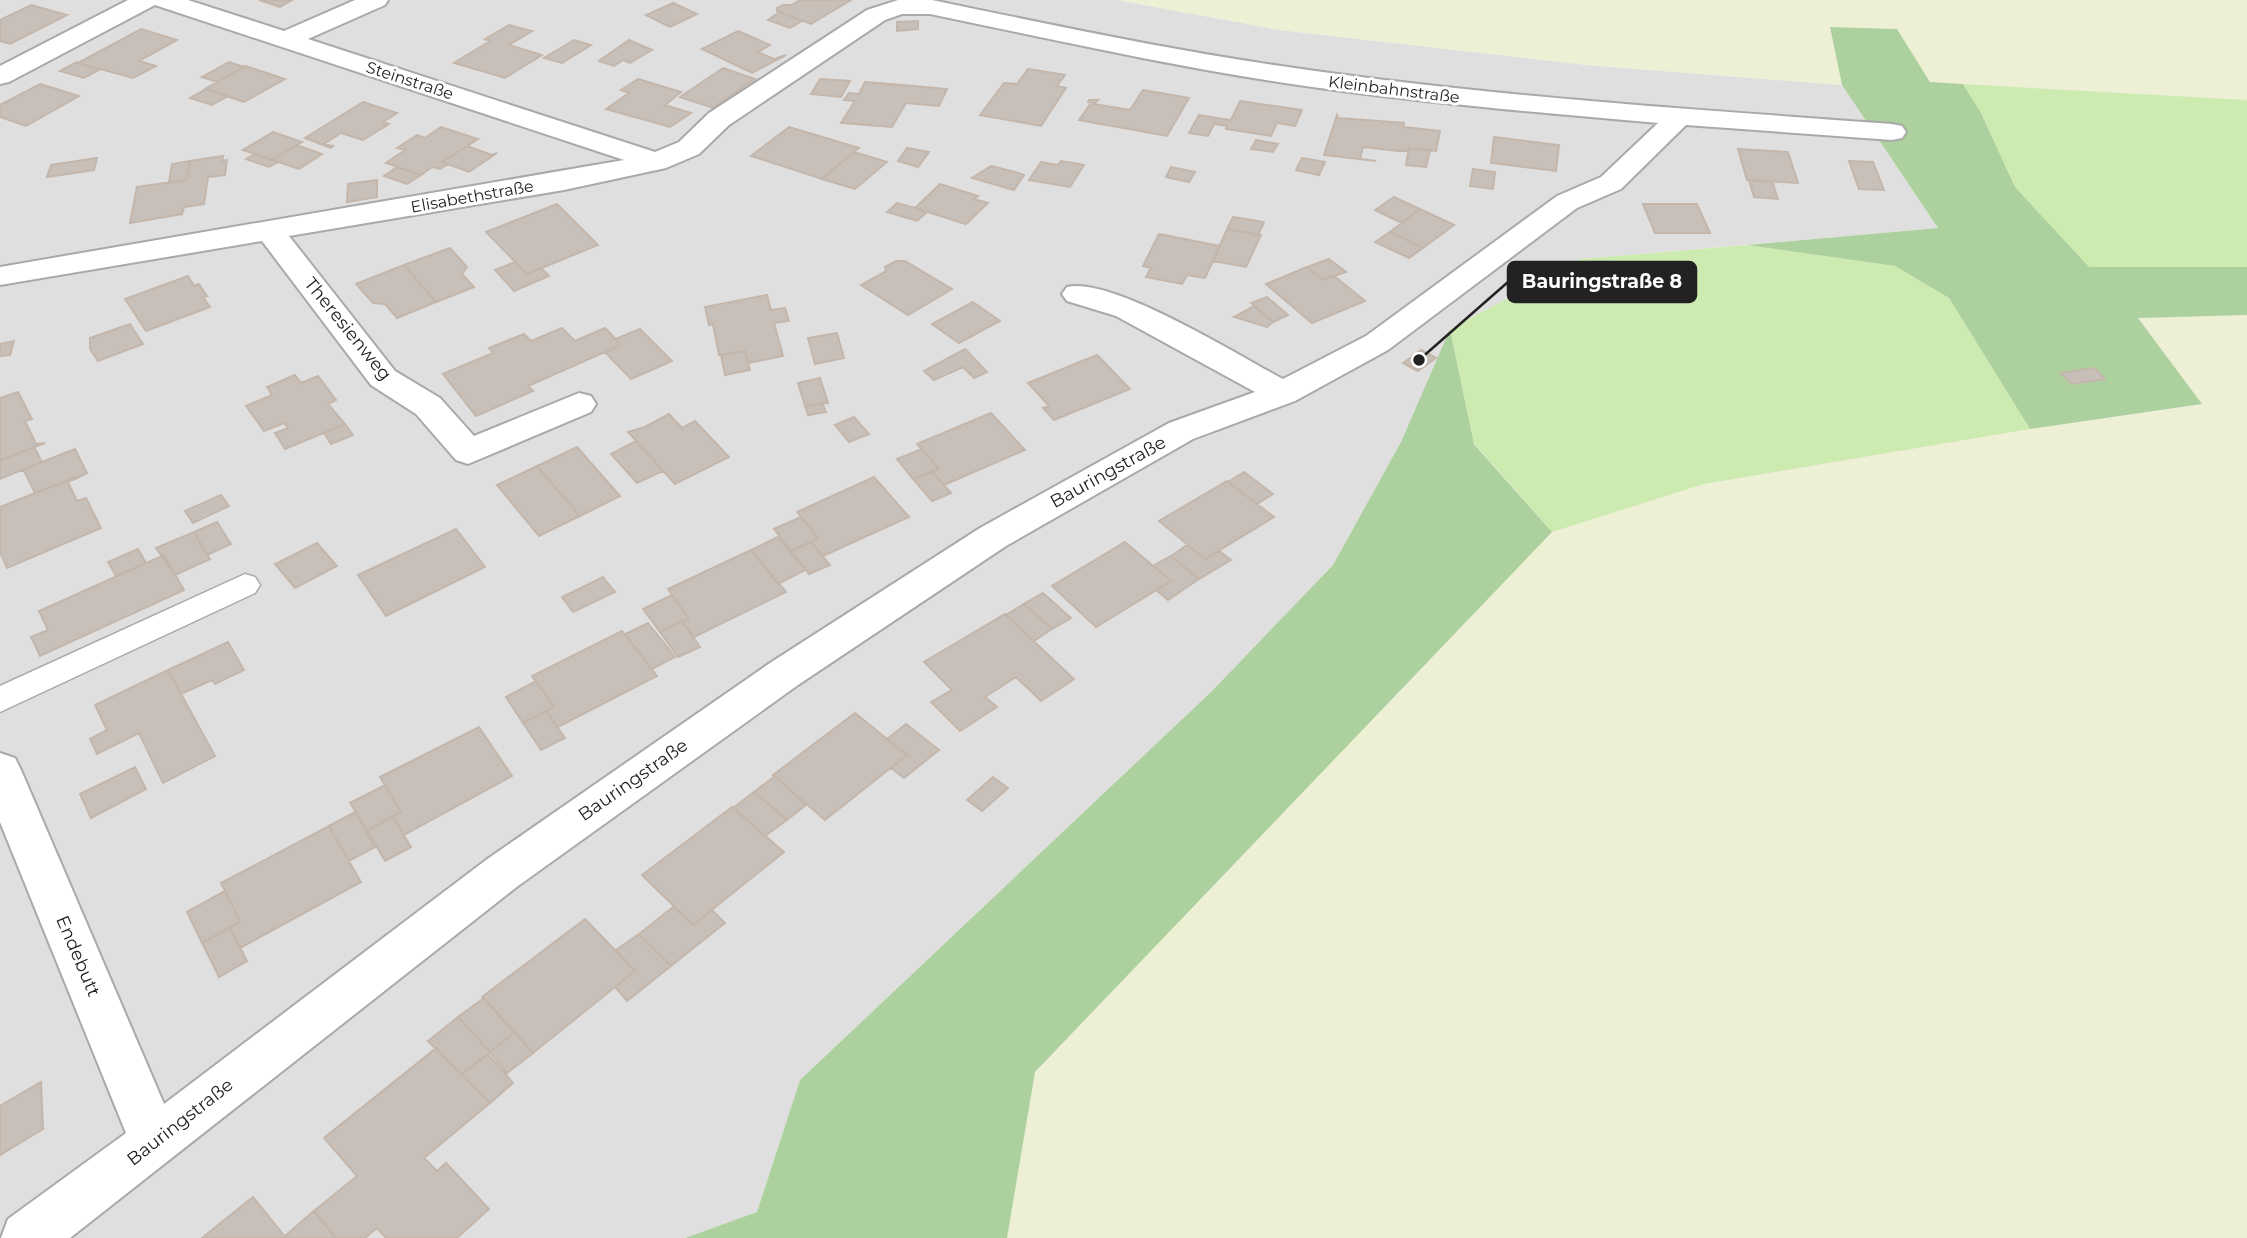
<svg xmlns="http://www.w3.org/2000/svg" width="2247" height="1238" font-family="Montserrat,sans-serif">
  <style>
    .residential { fill: #e0dfdf }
    .farmland { fill: #eef0d5 }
    .grass { fill: #cdebb0 }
    .forest { fill: #add19e }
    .building { fill: #c7bfb8; stroke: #c4b6ab; stroke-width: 2 }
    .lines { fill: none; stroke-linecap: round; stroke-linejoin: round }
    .lane-casing { stroke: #a9a9a9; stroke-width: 3 }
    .street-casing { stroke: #a9a9a9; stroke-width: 4 }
    .lane { fill: #fff; fill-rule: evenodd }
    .street { fill: #fff; fill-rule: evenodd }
    .labels { text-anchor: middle; stroke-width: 6; stroke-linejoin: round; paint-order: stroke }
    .far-street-label { font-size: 16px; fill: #222; stroke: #fff }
    .street-label { font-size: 18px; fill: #222; stroke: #fff }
    .leader { fill: none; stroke: #222; stroke-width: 2.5 }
    .callout-dot { fill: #222; stroke: #fff; stroke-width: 2.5 }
    .callout { fill: #222; stroke: #222; stroke-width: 2.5 }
    .callout-label { font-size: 19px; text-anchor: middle; font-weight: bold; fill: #fff }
  </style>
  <rect width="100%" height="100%" fill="#f2efe9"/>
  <path class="residential" d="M0 0H1117L1280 30 1587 65 1842 85 1938 228 1581 259 1450 329 1401 442 1333 565 1211 692 800 1080 757 1212 685 1238H0Z"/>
  <path class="farmland" d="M1117 0H2247V100L1930 82 1897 29 1830 27 1842 85 1587 65 1280 30Z
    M2247 315V1238H1007L1035 1072 1552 532 1704 484 2030 429 2202 405 2138 317Z"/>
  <path class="grass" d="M1963 84 2247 100V267L2089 268 2015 187 1981 113Z
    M1747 245 1895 266 1949 298 2030 429 1704 484 1552 532 1474 443 1450 329 1581 259Z"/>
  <path class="forest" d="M1830 27 1897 29 1930 82 1963 84 1981 113 2015 187 2089 267H2247V315L2138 318 2202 404 2030 429 1949 298 1895 266 1747 245 1938 228 1842 85Z
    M1450 329 1474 444 1552 532 1035 1072 1007 1238H685L757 1212 800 1080 1211 692 1333 565 1401 442Z"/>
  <path class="building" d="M259 0H292L280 7Z
    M800 0H851L811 24 777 11V8L783 5H792Z
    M673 3 697 14 670 27 646 15Z
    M31 5 67 15 10 44 0 41V20Z
    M780 12 802 21 790 28 768 20Z
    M918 21V29L897 31V22Z
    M509 25 532 31 509 45 542 55 505 78 454 63 490 41 485 39Z
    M141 29 177 40 139 61 156 66 133 78 78 63Z
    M738 31 770 45 758 52 774 59 786 55 752 73 702 49Z
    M574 40 591 45 562 63 544 58Z
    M629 40 652 50 630 63 623 60 614 66 599 61Z
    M77 62 78 63 99 70 84 78 60 71Z
    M229 62 244 67 217 82 202 77Z
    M245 66 285 79 244 102 205 89Z
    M723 68 755 79 713 108 680 97Z
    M1028 69 1065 75 1057 86 1066 88 1041 126 980 115 1004 83 1017 84Z
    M638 79 681 92 665 105 691 113 670 127 606 109 629 93 621 90Z
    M820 79 850 81 841 97 811 94Z
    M865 82 914 86 947 89 939 106 906 103 892 127 841 123 855 101 844 100 849 93 859 94Z
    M40 84 79 96 26 126 0 117V105Z
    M206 89 228 96 212 105 190 98Z
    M1143 90 1189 98 1167 136 1079 120 1091 103 1088 102 1089 100H1098L1094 104 1130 110Z
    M1240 101 1302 110 1295 126 1277 123 1271 136 1226 129 1227 126 1214 124 1217 118 1231 120Z
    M363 102 397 113 383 122 389 124 363 140 341 133 324 144 333 146 331 148 305 138Z
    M1199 115 1217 118 1208 136 1189 133Z
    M1337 115 1338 118 1404 123 1403 127 1440 131 1436 151 1409 148V151H1398L1363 147 1360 159 1376 161 1324 155Z
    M441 127 478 139 442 162 448 164 440 169 432 167 421 175 386 163 405 150 397 148 417 135 425 138Z
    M789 127 859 148 822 179 751 156Z
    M273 132 302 142 272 160 243 150Z
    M1494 137 1559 145 1556 171 1491 163Z
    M1256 140 1278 144 1273 152 1251 149Z
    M296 145 322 154 299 169 272 160Z
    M467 146 492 155 497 153 469 172 442 162Z
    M907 148 929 152 918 167 898 161Z
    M1409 148 1430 151 1426 167 1406 165Z
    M1738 149 1788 152 1798 183 1747 180Z
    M854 152 887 162 855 189 822 179Z
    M255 154 272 160 278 162 269 167 246 159Z
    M223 156 222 161 227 160 225 175 208 177 204 204 184 207 182 214 130 223 137 187 186 180 190 161Z
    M97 158 94 170 47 177 51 165Z
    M1302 158 1325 162 1319 175 1296 170Z
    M190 161 186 180 169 182 172 164Z
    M1061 161 1084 165 1070 187 1029 180 1041 162 1058 165Z
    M1849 161 1873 162 1884 190 1859 189Z
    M991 166 1015 172 1024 175 1014 190 972 178Z
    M397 167 421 175 407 184 384 176Z
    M1171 167 1195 172 1189 182 1166 177Z
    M1473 169 1495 172 1493 189 1470 186Z
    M377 180V197L347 202 348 184Z
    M1749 180 1772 181 1778 199 1754 197Z
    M940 184 978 196 974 199 988 203 966 224 915 208Z
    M1394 197 1420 209 1402 223 1375 210Z
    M897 203 915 208 927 212 917 221 887 212Z
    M557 204 598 245 527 274 486 232Z
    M1643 204H1697L1710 233H1655Z
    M1420 209 1454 225 1423 248 1390 232Z
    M1233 217 1264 222 1258 235 1227 229Z
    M1227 229 1261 235 1246 267 1213 261Z
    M1390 232 1423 248 1409 258 1375 242Z
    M1159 234 1220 246 1205 278 1187 275 1182 284 1146 277 1151 268 1143 266Z
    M450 248 467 267 462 274 474 287 436 302 404 265Z
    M1329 259 1346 272 1322 280 1307 267Z
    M896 261H905L952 289 908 315 861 285 886 271 885 267Z
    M515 262 527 274 541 268 549 276 514 291 495 270Z
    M404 265 436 302 397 318 385 304 373 303 356 284Z
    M1307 267 1322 280 1333 275 1365 301 1312 323 1266 284Z
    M188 276 194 286 199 284 207 296 203 297 210 307 146 331 125 299Z
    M767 295 771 310 785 308 789 321 774 323 783 356 748 363 745 351 719 355 713 324 709 325 705 307Z
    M1267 297 1288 315 1273 322 1251 303Z
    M973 302 1000 321 959 343 932 324Z
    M1254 306 1273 322 1267 327 1234 317Z
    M130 324 143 344 98 361 90 349V338Z
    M562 328 575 341 605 328 621 345 528 386 533 391 476 416 443 374 493 353 489 348 524 334 531 341Z
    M640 329 672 361 631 379 605 352 621 345 615 339Z
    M837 333 844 358 815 364 808 338Z
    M14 341 10 355 0 356V344Z
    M965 349 987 372 974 378 963 367 934 380 924 371Z
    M1421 350 1436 358 1418 371 1403 363Z
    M745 351 750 370 725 375 721 355Z
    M1097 355 1130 389 1054 420 1043 408 1049 406 1028 383Z
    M2094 368 2105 379 2072 384 2061 373Z
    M295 375 301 383 318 376 336 400 328 404 345 424 285 449 275 433 288 428 284 423 264 431 246 406 272 395 267 387Z
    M820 378 828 403 805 406 798 383Z
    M18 392 32 419 25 421 36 444 45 443 0 460V398Z
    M822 403 826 412 808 415 805 406Z
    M991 413 1025 450 944 485 932 471 939 469 917 444Z
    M669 414 682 428 695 421 729 457 675 484 628 432 645 427Z
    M854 417 869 434 849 442 835 425Z
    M345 424 353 435 331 444 324 433Z
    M636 441 663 471 637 483 611 454Z
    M34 447 42 462 0 479V461Z
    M577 447 620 496 580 516 537 466Z
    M75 449 87 473 75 479 35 493 24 471H19Z
    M922 449 939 469 913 479 897 459Z
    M537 466 580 516 539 536 497 485Z
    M932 471 951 493 932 501 913 479Z
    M1244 472 1273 494 1257 504 1228 482Z
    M75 477 68 482 77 501 86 498 101 528 7 568 0 552V507Z
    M874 477 909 517 823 556 811 542 818 538 797 512Z
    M1227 481 1274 517 1205 559 1159 521Z
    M221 495 229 506 193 523 185 511Z
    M801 517 818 538 791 551 774 529Z
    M217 522 231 544 207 555 194 532Z
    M456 529 485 567 386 616 358 575Z
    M194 532 210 559 175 575 156 548Z
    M778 537 805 570 778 584 751 550Z
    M811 542 830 565 809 574 791 551Z
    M1125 542 1171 581 1096 627 1052 586Z
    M317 543 337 566 295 588 275 564Z
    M1187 545 1205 559 1219 551 1231 560 1199 579 1171 556Z
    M138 549 146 563 116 576 108 562Z
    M751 550 786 592 694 637 682 621 689 619 668 589Z
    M164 555 184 590 40 656 31 637 48 630 39 611Z
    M1171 556 1199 579 1168 600 1156 590 1171 581 1153 566Z
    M603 577 615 592 573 612 562 597Z
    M1043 593 1071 618 1052 629 1024 604Z
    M672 595 689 619 660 632 643 609Z
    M1024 604 1052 629 1034 641 1006 615Z
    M1005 614 1074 679 1041 701 1016 677 985 697 997 707 960 731 931 702 952 690 924 662Z
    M682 621 700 647 678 657 660 632Z
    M648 623 675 657 652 669 625 634Z
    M622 631 657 676 558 727 546 711 554 707 532 676Z
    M228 642 244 670 215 684 212 680 181 694 168 670Z
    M168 670 215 756 163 783 139 733 97 754 90 739 107 730 95 705Z
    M536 681 554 707 523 723 506 697Z
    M546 711 565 738 541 750 523 723Z
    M855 713 907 755 825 820 773 775Z
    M906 724 939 750 904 778 891 768 907 755 887 739Z
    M479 727 512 776 404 835 393 817 401 812 380 777Z
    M135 767 146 789 91 818 80 794Z
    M775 776 806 805 787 820 754 792Z
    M993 777 1008 788 982 811 967 800Z
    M385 785 401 812 367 830 350 803Z
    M754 792 787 820 765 836 733 808Z
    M732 807 784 852 693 925 642 875Z
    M355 812 375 847 349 861 329 826Z
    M393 817 411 847 385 861 367 830Z
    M329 826 361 882 240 948 230 927 240 922 221 883Z
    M225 891 240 922 202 943 187 912Z
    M673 907 693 925 712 910 725 923 671 966 639 934Z
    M585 919 635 971 533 1053 482 997Z
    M230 927 247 961 219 977 202 943Z
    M639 934 671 966 627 1001 615 987 635 971 616 950Z
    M484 998 515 1032 490 1052 458 1017Z
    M458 1017 490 1052 461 1074 428 1041Z
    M515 1032 533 1053 507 1073 490 1052Z
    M436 1048 490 1103 424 1158 437 1171 446 1163 489 1209 457 1238H386L377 1228 365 1238H336L314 1211 357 1176 324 1138Z
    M488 1054 513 1083 490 1103 462 1074Z
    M41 1082 43 1129 0 1155V1106Z
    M253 1197 286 1238H202Z
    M314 1211 336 1238H286L285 1236Z"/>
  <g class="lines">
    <defs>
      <path id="lane" d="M245 574 255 577 260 585 255 593 0 712V686Z"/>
      <path id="street" d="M128 0H188L284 31 355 0H388L385 5 308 39 655 152 679 142 709 113 867 10 898 0H932C1048 24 1164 49 1281 66 1483 96 1688 109 1892 124L1902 126 1906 132 1902 138 1892 140 1686 125 1621 189 1577 208 1388 350 1295 401 1193 439 1006 546 798 685 518 886 70 1238H1L8 1219 126 1133 0 822V753L15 758 21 770 164 1104 486 860 770 663 980 528 1169 423 1255 392 1116 316 1067 301 1062 294 1067 287C1112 276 1239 356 1283 379L1366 336 1557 196 1601 177 1658 123C1531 112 1404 101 1278 82 1161 64 1046 38 930 14H902L885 20 729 125 699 154 666 168 564 190 289 236 395 371 440 398 474 436 579 393 591 396 596 404 591 412 468 464 456 460 416 414 371 385 262 241 0 285V267L624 160 155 5 9 82 0 84V66Z"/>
    </defs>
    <use href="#lane" class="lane-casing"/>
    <use href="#street" class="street-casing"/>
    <use href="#lane" class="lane"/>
    <use href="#street" class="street"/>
  </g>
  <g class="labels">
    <g class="far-street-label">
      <text transform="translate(410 80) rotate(18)" y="6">Steinstraße</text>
      <text transform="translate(1394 89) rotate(7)" y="6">Kleinbahnstraße</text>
      <text transform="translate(472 196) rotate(-10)" y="6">Elisabethstraße</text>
    </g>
    <g class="street-label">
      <text transform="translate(348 329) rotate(51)" y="6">Theresienweg</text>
      <text transform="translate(1108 472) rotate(-29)" y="6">Bauringstraße</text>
      <text transform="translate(633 780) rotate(-35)" y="6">Bauringstraße</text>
      <text transform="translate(78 956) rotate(67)" y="6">Endebutt</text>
      <text transform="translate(180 1122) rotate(-38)" y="6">Bauringstraße</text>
    </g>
  </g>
  <path class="leader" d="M1419 360L1508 282"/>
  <circle class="callout-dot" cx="1419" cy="360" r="7"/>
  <rect class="callout" x="1508" y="262" width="188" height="40" rx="7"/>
  <g class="callout-label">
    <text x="1602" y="288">Bauringstraße 8</text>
  </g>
</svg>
